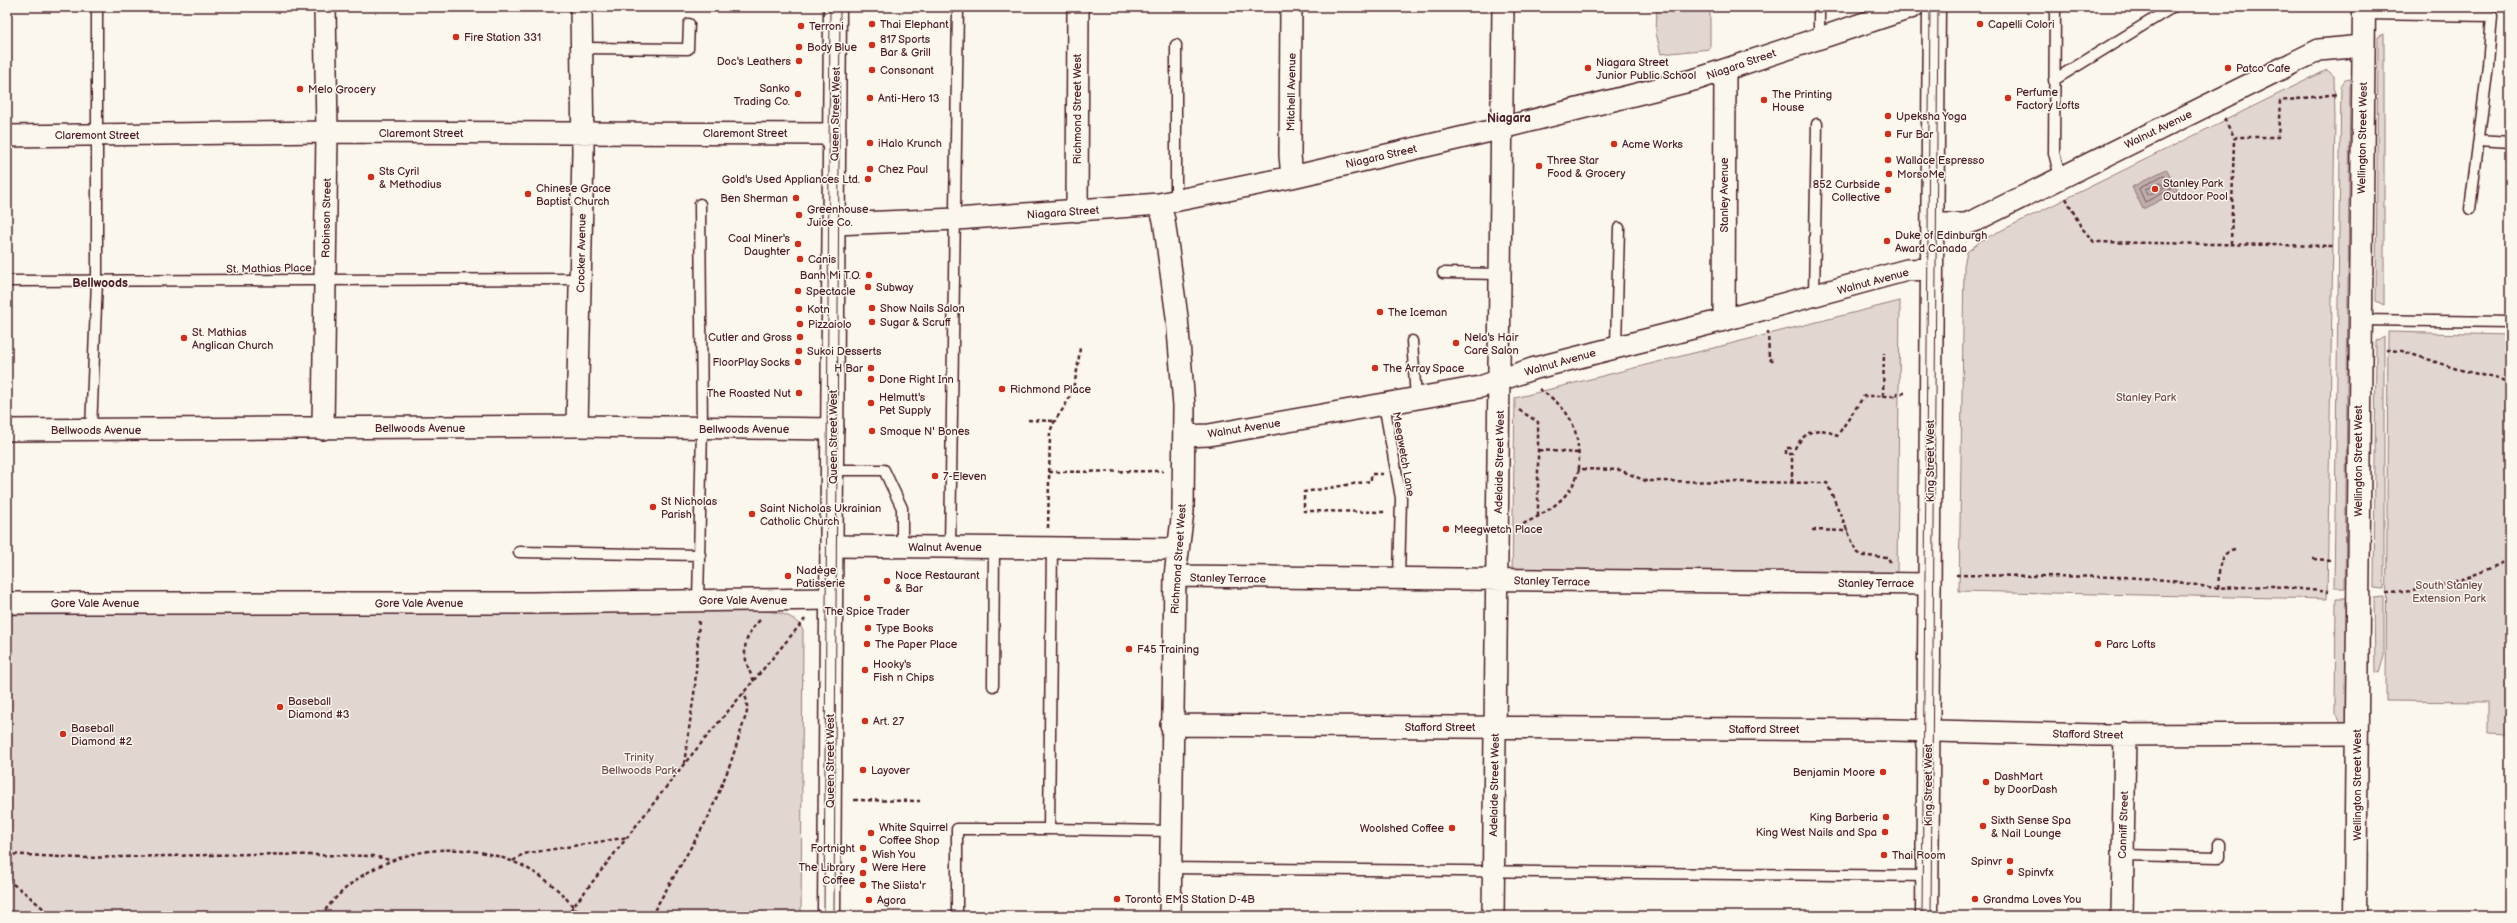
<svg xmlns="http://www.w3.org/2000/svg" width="2517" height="923" font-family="'Balsamiq Sans',sans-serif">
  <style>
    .green { fill: #e2d7d0; stroke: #967b7e }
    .water { fill: #bfadaa; stroke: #907477 }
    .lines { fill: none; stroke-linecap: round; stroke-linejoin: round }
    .shore { stroke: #79585e; stroke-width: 1 }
    .lane-casing { stroke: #4a1f2b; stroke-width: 13 }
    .street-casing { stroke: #4a1f2b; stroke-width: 24 }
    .secondary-casing { stroke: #4a1f2b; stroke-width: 25 }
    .path { stroke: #4a1f2b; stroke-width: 2.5; stroke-dasharray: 4 3; stroke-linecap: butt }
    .lane { stroke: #fbf7ec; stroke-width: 10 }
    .street { stroke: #fbf7ec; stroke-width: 21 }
    .secondary { stroke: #fbf7ec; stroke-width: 22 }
    .tram { stroke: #4a1f2b; stroke-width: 1 }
    .poi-dot { fill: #c8321e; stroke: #fbf7ec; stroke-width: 1.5 }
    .labels { text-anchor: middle; stroke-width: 3; stroke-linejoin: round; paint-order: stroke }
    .poi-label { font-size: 11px; fill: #4a1f2b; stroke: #fbf7ec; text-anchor: start }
    .street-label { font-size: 11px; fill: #4a1f2b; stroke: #fbf7ec }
    .park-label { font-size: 11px; fill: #704d54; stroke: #fbf7ec }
    .neighbourhood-label { font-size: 12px; font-weight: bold; fill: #4a1f2b; stroke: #fbf7ec }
  </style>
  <rect width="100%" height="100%" fill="#fbf7ec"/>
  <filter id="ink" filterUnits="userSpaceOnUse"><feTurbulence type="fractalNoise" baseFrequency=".025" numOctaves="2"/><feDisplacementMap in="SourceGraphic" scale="8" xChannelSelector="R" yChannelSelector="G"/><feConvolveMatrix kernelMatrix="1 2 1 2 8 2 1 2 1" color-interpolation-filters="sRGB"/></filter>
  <g filter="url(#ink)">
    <path class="green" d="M1657 7H1710V49L1661 54 1656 33Z
      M2384 34V305L2376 301 2378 37Z
      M2327 70 2334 76 2335 119 2327 599 1959 591 1964 266 1967 252 1982 240Z
      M2350 79 2345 588H2334L2341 86 2345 80Z
      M1900 301 1897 575H1512L1515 398Z
      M2388 332 2510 335V735L2488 734V702L2386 701Z
      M2384 336V589L2374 588 2376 341Z
      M2384 597V656L2379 673 2375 672 2374 598Z
      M2336 598H2347L2346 723H2341L2335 712Z
      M758 610C778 613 792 612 803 630L801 916H7V615Z"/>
    <path class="water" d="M2166 169 2178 191 2143 209 2132 187Z"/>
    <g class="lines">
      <path class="shore" d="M2164 175 2171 189 2145 202 2139 189Z
        M2161 182 2164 188 2147 195 2145 190Z"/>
      <defs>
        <path id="lane" d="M2055 7 2054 153 2060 177
          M2364 14 2492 16 2488 65 2470 209
          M1819 37V7
          M582 48 688 49 689 24
          M2054 80 2173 7
          M2479 140 2510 142
          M1176 201V45
          M1443 273 1501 274
          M7 281 580 279
          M1814 296 1817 124
          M2360 320 2510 322
          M1412 341 1416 398
          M1616 346 1619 228
          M1384 404 1401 498 1399 579
          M91 430 97 281V7
          M832 470H884L902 508V547
          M950 547 958 7
          M519 552 700 555
          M698 600 702 429 700 204
          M993 686 994 547
          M1049 829 1170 831
          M2122 855 2219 857V844
          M1170 868 1928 876
          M957 916V829H1049L1052 546"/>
        <path id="street" d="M1291 7 1290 155 1292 177
          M7 136 327 132 835 134
          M1159 204 1164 220 1177 317 1184 406 1183 511 1175 576 1170 916
          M1077 211 1078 7
          M834 224 957 219 1159 204 1292 177 1486 132 1697 79 1913 7
          M1933 224H1966L1976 220 2319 50 2363 46
          M1724 320 1725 71
          M577 426 583 152 581 7
          M323 429 327 132 325 7
          M7 430 577 426 833 429
          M1184 436 1209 435 1480 387 1532 369 1724 320 1907 270 1932 269
          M831 546 1178 549
          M1175 576 1930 584
          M7 603H532L831 599
          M1171 725 1893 730 2099 735 2357 734
          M1493 916 1503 7
          M2122 916 2125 734"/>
        <path id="secondary" d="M829 916 835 7
          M1927 916 1934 7
          M2355 916 2364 7"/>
      </defs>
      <use href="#lane" class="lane-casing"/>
      <use href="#street" class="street-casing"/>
      <use href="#secondary" class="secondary-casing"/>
      <path class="path" d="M2224 119 2235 138
        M2066 198 2081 227 2094 242 2335 246
        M2231 244 2234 139 2237 137H2278L2280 101 2338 94
        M1768 331 1769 358 1774 361
        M2386 350 2402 351 2457 369 2510 382
        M1539 389C1573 411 1579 429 1579 469L1620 470 1646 481H1657L1827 483 1857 553 1863 556 1888 557 1890 562
        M1883 396 1884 353
        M1519 410 1538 422V517
        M1028 420 1053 421
        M1539 450 1578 453
        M1049 472 1163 471
        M1383 474H1371V481L1304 492V511L1386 512
        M1792 483V454H1786V448H1795C1806 430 1819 425 1837 436L1864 396H1897V393H1905
        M1517 527C1542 515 1572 500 1579 469
        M1048 528 1050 433C1053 420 1061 414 1067 402 1076 385 1078 366 1080 347
        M1812 530 1848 531
        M2313 559 2330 560
        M1956 575 2124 577 2166 580 2214 588 2273 586 2329 592
        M2218 588C2220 572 2216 553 2235 550
        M2385 593C2429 592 2470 579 2510 559
        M754 681C742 657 740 640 760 620
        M684 764 695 687 699 620
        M854 800 920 801
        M7 854 80 858 253 854 374 856 390 860
        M513 861 523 854 629 837
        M7 880 24 892 52 916
        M321 916C382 828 520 827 580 916
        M566 916 684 764 805 619
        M651 916 708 818 730 765 747 712V701L744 693"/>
      <use href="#lane" class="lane"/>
      <use href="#street" class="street"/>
      <use href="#secondary" class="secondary"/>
      <path class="tram" d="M824 916 830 7
        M834 916 840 7
        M1922 916 1930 7
        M1931 916 1938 7"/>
    </g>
  </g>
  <g class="poi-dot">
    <circle cx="872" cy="24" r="4"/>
    <circle cx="1980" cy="24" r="4"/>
    <circle cx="801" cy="26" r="4"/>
    <circle cx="456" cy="37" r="4"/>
    <circle cx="872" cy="45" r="4"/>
    <circle cx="799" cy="47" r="4"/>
    <circle cx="799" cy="61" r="4"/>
    <circle cx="1588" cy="68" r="4"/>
    <circle cx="2228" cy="68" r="4"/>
    <circle cx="872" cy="70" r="4"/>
    <circle cx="300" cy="89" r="4"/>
    <circle cx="798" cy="94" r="4"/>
    <circle cx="870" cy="98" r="4"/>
    <circle cx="2008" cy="98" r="4"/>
    <circle cx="1764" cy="100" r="4"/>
    <circle cx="1888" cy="116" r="4"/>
    <circle cx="1888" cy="134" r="4"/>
    <circle cx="870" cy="143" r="4"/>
    <circle cx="1614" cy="144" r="4"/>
    <circle cx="1888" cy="160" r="4"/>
    <circle cx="1539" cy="166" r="4"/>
    <circle cx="870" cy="169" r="4"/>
    <circle cx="1889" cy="174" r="4"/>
    <circle cx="371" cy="177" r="4"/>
    <circle cx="868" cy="179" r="4"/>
    <circle cx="2155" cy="189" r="4"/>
    <circle cx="1888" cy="190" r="4"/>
    <circle cx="528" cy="194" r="4"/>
    <circle cx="796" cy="198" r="4"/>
    <circle cx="799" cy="215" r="4"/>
    <circle cx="1887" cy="241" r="4"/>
    <circle cx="798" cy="244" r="4"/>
    <circle cx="800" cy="259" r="4"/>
    <circle cx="869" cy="275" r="4"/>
    <circle cx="868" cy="287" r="4"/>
    <circle cx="798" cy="291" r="4"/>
    <circle cx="872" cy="308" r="4"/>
    <circle cx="799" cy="309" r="4"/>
    <circle cx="1380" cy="312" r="4"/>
    <circle cx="872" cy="322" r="4"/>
    <circle cx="800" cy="324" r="4"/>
    <circle cx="800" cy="337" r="4"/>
    <circle cx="184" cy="338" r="4"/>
    <circle cx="1456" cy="343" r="4"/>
    <circle cx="799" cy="351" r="4"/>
    <circle cx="798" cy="362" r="4"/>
    <circle cx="871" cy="368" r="4"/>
    <circle cx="1375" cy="368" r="4"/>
    <circle cx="871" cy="379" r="4"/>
    <circle cx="1002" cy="389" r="4"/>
    <circle cx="799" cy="393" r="4"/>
    <circle cx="871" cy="403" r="4"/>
    <circle cx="872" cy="431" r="4"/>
    <circle cx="935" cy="476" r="4"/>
    <circle cx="653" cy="507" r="4"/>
    <circle cx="752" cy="514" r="4"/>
    <circle cx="1446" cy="529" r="4"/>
    <circle cx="788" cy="576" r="4"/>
    <circle cx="887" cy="581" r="4"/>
    <circle cx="867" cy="598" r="4"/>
    <circle cx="868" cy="628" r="4"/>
    <circle cx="867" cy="644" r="4"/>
    <circle cx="2098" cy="644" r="4"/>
    <circle cx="1129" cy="649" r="4"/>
    <circle cx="865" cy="670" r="4"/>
    <circle cx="280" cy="707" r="4"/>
    <circle cx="865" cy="721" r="4"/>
    <circle cx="63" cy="734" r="4"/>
    <circle cx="863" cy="770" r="4"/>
    <circle cx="1883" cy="772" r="4"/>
    <circle cx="1986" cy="782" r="4"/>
    <circle cx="1886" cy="817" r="4"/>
    <circle cx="1983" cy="826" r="4"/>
    <circle cx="1452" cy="828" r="4"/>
    <circle cx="1885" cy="832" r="4"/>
    <circle cx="871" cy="833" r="4"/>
    <circle cx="863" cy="848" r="4"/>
    <circle cx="1884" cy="855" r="4"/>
    <circle cx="864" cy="860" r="4"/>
    <circle cx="2010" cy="861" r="4"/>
    <circle cx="2010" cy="872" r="4"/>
    <circle cx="863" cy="873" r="4"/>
    <circle cx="863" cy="885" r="4"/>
    <circle cx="1117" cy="899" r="4"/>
    <circle cx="1975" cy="899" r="4"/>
    <circle cx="869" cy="900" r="4"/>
  </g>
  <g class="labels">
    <g class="poi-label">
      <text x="880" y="28">Thai Elephant</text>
      <text x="1988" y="28">Capelli Colori</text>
      <text x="809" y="30">Terroni</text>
      <text x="464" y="41">Fire Station 331</text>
      <text x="880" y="43">817 Sports<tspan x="880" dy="13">Bar &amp; Grill</tspan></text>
      <text x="807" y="51">Body Blue</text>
      <text x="791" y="65" text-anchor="end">Doc's Leathers</text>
      <text x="1596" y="66">Niagara Street<tspan x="1596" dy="13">Junior Public School</tspan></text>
      <text x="2236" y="72">Patco Cafe</text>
      <text x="880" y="74">Consonant</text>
      <text x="790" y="92" text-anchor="end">Sanko<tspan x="790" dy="13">Trading Co.</tspan></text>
      <text x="308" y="93">Melo Grocery</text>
      <text x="2016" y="96">Perfume<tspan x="2016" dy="13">Factory Lofts</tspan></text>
      <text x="1772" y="98">The Printing<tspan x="1772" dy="13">House</tspan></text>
      <text x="878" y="102">Anti-Hero 13</text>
      <text x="1896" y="120">Upeksha Yoga</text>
      <text x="1896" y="138">Fur Bar</text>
      <text x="878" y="147">iHalo Krunch</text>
      <text x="1622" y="148">Acme Works</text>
      <text x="1547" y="164">Three Star<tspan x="1547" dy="13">Food &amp; Grocery</tspan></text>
      <text x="1896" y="164">Wallace Espresso</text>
      <text x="878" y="173">Chez Paul</text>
      <text x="379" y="175">Sts Cyril<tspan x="379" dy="13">&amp; Methodius</tspan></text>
      <text x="1897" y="178">MorsoMe</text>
      <text x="860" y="183" text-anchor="end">Gold's Used Appliances Ltd.</text>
      <text x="2163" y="187">Stanley Park<tspan x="2163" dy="13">Outdoor Pool</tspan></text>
      <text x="1880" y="188" text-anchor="end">852 Curbside<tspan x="1880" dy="13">Collective</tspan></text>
      <text x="536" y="192">Chinese Grace<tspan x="536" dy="13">Baptist Church</tspan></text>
      <text x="788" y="202" text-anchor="end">Ben Sherman</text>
      <text x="807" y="213">Greenhouse<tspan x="807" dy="13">Juice Co.</tspan></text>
      <text x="1895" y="239">Duke of Edinburgh<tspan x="1895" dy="13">Award Canada</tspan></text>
      <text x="790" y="242" text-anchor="end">Coal Miner's<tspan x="790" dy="13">Daughter</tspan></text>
      <text x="808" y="263">Canis</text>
      <text x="861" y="279" text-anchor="end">Banh Mi T.O.</text>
      <text x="876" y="291">Subway</text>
      <text x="806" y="295">Spectacle</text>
      <text x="880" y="312">Show Nails Salon</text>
      <text x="807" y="313">Kotn</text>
      <text x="1388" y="316">The Iceman</text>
      <text x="880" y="326">Sugar &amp; Scruff</text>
      <text x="808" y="328">Pizzaiolo</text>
      <text x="192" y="336">St. Mathias<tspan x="192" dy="13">Anglican Church</tspan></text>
      <text x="792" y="341" text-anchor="end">Cutler and Gross</text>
      <text x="1464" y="341">Nela's Hair<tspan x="1464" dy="13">Care Salon</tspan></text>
      <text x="807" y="355">Sukoi Desserts</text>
      <text x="790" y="366" text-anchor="end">FloorPlay Socks</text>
      <text x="863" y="372" text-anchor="end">H Bar</text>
      <text x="1383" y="372">The Array Space</text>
      <text x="879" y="383">Done Right Inn</text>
      <text x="1010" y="393">Richmond Place</text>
      <text x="791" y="397" text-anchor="end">The Roasted Nut</text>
      <text x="879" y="401">Helmutt's<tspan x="879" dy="13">Pet Supply</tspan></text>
      <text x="880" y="435">Smoque N' Bones</text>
      <text x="943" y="480">7-Eleven</text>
      <text x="661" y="505">St Nicholas<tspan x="661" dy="13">Parish</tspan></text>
      <text x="760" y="512">Saint Nicholas Ukrainian<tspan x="760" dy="13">Catholic Church</tspan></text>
      <text x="1454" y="533">Meegwetch Place</text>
      <text x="796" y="574">Nadège<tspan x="796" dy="13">Patisserie</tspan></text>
      <text x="895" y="579">Noce Restaurant<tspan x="895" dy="13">&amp; Bar</tspan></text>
      <text x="867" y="615" text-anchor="middle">The Spice Trader</text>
      <text x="876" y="632">Type Books</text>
      <text x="875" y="648">The Paper Place</text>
      <text x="2106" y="648">Parc Lofts</text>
      <text x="1137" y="653">F45 Training</text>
      <text x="873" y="668">Hooky's<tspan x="873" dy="13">Fish n Chips</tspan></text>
      <text x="288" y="705">Baseball<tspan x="288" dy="13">Diamond #3</tspan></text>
      <text x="873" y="725">Art. 27</text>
      <text x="71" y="732">Baseball<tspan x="71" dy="13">Diamond #2</tspan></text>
      <text x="871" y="774">Layover</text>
      <text x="1875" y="776" text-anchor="end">Benjamin Moore</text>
      <text x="1994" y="780">DashMart<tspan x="1994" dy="13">by DoorDash</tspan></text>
      <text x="1878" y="821" text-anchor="end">King Barberia</text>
      <text x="1991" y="824">Sixth Sense Spa<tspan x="1991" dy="13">&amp; Nail Lounge</tspan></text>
      <text x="879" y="831">White Squirrel<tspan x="879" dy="13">Coffee Shop</tspan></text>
      <text x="1444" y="832" text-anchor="end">Woolshed Coffee</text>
      <text x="1877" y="836" text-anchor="end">King West Nails and Spa</text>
      <text x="855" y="852" text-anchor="end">Fortnight</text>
      <text x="872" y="858">Wish You<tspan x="872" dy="13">Were Here</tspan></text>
      <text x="1892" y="859">Thai Room</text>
      <text x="2002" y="865" text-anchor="end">Spinvr</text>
      <text x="855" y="871" text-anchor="end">The Library<tspan x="855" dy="13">Coffee</tspan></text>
      <text x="2018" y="876">Spinvfx</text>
      <text x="871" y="889">The Siista'r</text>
      <text x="1125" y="903">Toronto EMS Station D-4B</text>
      <text x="1983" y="903">Grandma Loves You</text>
      <text x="877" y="904">Agora</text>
    </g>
    <g class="street-label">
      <text transform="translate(1741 64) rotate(-19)" y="4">Niagara Street</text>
      <text transform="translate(1291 92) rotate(-89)" y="4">Mitchell Avenue</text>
      <text transform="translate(1077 109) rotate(-90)" y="4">Richmond Street West</text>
      <text transform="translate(835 114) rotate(-89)" y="4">Queen Street West</text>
      <text transform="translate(2158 129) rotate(-26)" y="4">Walnut Avenue</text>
      <text x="421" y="137">Claremont Street</text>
      <text x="745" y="137">Claremont Street</text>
      <text x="97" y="139">Claremont Street</text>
      <text transform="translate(2362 138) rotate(-89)" y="4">Wellington Street West</text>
      <text transform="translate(1381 156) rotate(-13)" y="4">Niagara Street</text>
      <text transform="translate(1724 195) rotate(-90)" y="4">Stanley Avenue</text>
      <text transform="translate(1063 212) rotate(-4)" y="4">Niagara Street</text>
      <text transform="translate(326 218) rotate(-89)" y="4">Robinson Street</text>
      <text transform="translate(581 253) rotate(-89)" y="4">Crocker Avenue</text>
      <text transform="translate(269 268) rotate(-1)" y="4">St. Mathias Place</text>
      <text transform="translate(1873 281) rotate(-15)" y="4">Walnut Avenue</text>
      <text transform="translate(1560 362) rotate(-16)" y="4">Walnut Avenue</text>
      <text x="420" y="432">Bellwoods Avenue</text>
      <text transform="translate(1244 428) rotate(-9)" y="4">Walnut Avenue</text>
      <text x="744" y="433">Bellwoods Avenue</text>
      <text x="96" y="434">Bellwoods Avenue</text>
      <text transform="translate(833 437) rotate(-90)" y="4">Queen Street West</text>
      <text transform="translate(1404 454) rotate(80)" y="4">Meegwetch Lane</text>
      <text transform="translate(1930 461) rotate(-90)" y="4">King Street West</text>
      <text transform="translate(2358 461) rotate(-90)" y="4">Wellington Street West</text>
      <text transform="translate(1499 462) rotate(-89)" y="4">Adelaide Street West</text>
      <text x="945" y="551">Walnut Avenue</text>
      <text transform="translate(1178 559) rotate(-86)" y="4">Richmond Street West</text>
      <text transform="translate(1228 578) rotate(1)" y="4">Stanley Terrace</text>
      <text transform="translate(1552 581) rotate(1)" y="4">Stanley Terrace</text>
      <text x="1876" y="587">Stanley Terrace</text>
      <text x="743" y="604">Gore Vale Avenue</text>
      <text x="95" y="607">Gore Vale Avenue</text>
      <text x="419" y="607">Gore Vale Avenue</text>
      <text x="1440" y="731">Stafford Street</text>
      <text x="1764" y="733">Stafford Street</text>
      <text transform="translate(2088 734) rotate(1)" y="4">Stafford Street</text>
      <text transform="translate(830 761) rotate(-90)" y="4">Queen Street West</text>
      <text transform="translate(1494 785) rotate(-89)" y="4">Adelaide Street West</text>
      <text transform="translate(1928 785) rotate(-90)" y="4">King Street West</text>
      <text transform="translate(2357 785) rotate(-90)" y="4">Wellington Street West</text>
      <text transform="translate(2123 825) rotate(-88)" y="4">Canniff Street</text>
    </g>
    <g class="park-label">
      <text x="2146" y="401">Stanley Park</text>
      <text x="2449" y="589">South Stanley<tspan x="2449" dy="13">Extension Park</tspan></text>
      <text x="639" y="761">Trinity<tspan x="639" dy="13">Bellwoods Park</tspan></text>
    </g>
    <g class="neighbourhood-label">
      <text x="1509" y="122">Niagara</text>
      <text x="100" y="287">Bellwoods</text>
    </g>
  </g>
  <rect width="2517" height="923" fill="none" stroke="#fbf7ec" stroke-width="24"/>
  <rect x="12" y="12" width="2493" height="899" fill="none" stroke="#4a1f2b" stroke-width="1.5" filter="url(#ink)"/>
</svg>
